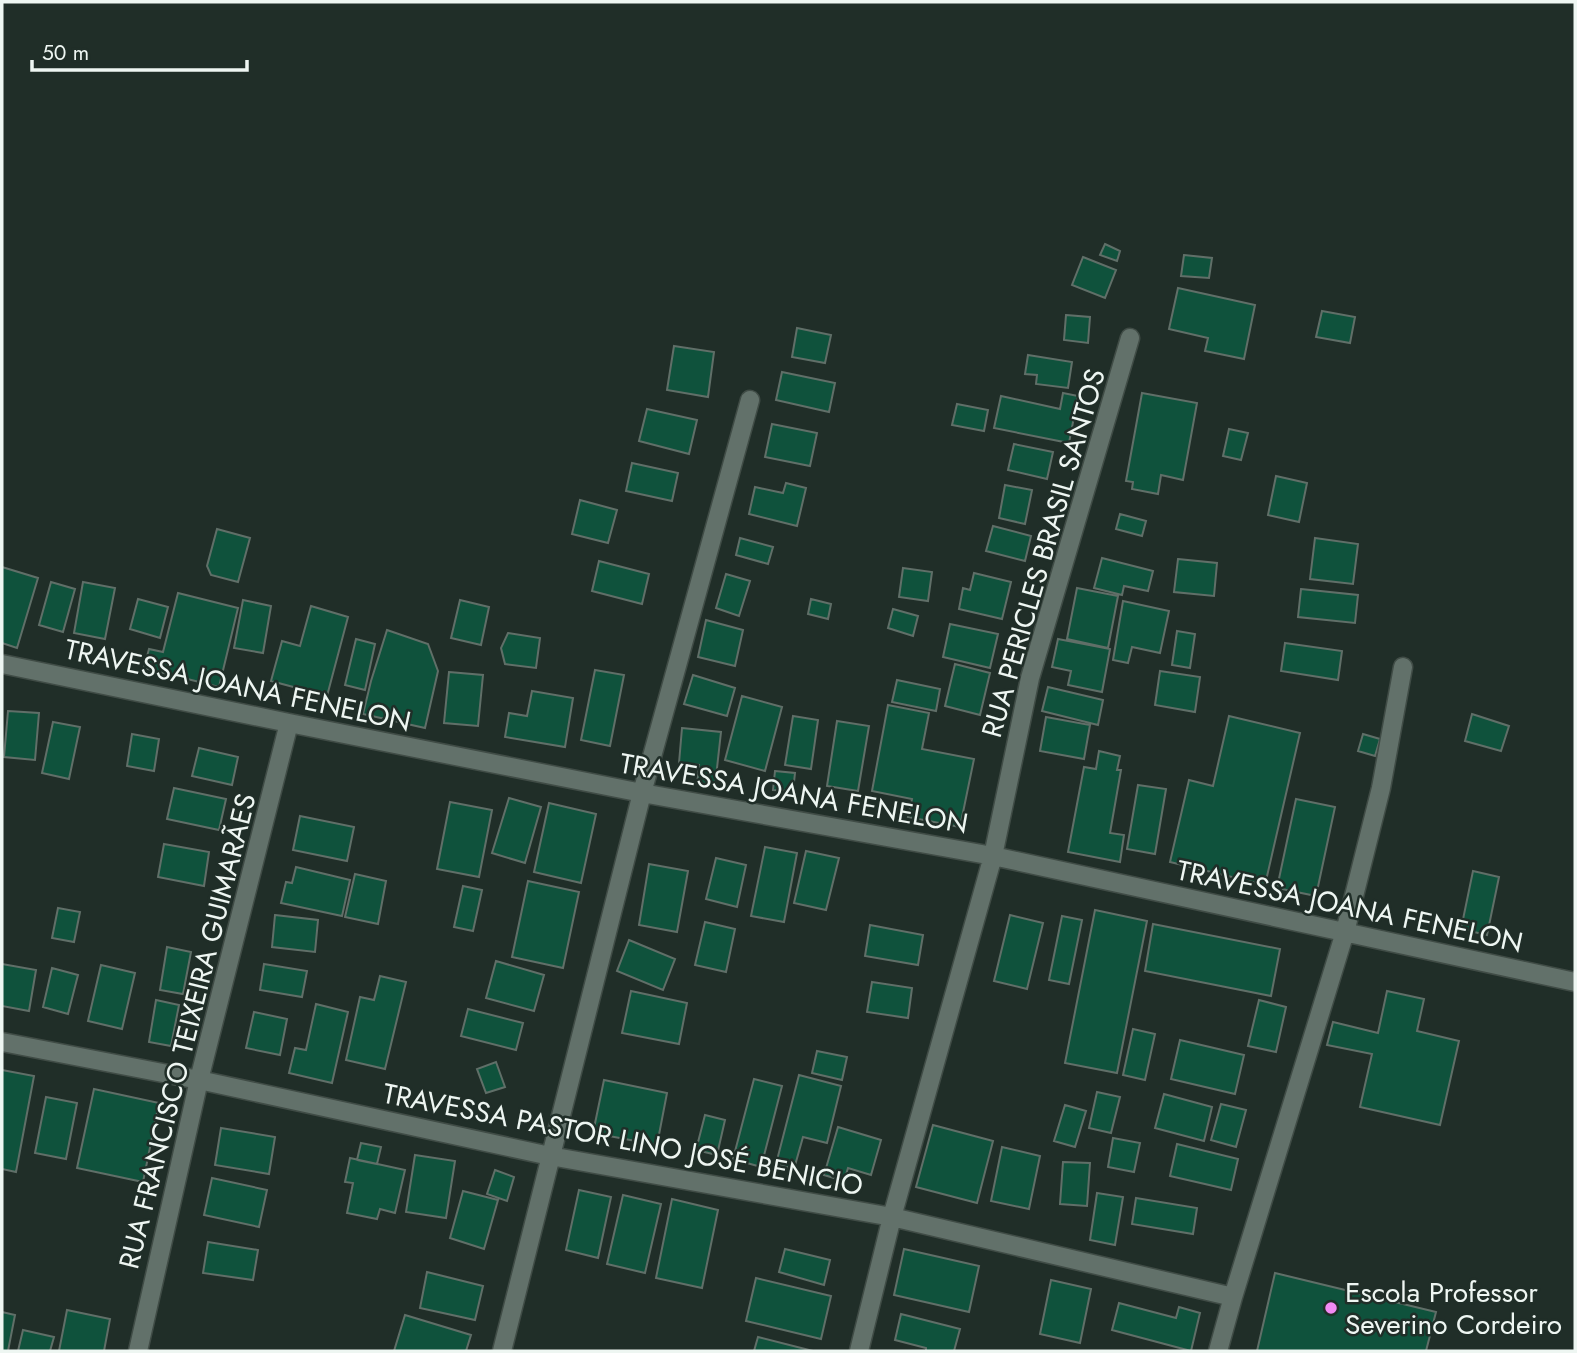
<svg xmlns="http://www.w3.org/2000/svg" width="1577" height="1353" font-family="Jost,sans-serif">
  <style>
    .building { fill: #0f523c; stroke: #606f68; stroke-width: 2 }
    .lines { fill: none; stroke-linecap: round; stroke-linejoin: round }
    .minor-casing { stroke: #404c46; stroke-width: 21 }
    .minor { stroke: #62716a; stroke-width: 18 }
    .poi-dot { fill: #f28af3; stroke: #202e28; stroke-width: 2.5 }
    .labels { text-anchor: middle; stroke-width: 5; stroke-linejoin: round; paint-order: stroke }
    .street-label { font-size: 28px; fill: #eef6f2; stroke: #202e28 }
    .poi-label { font-size: 28px; fill: #eef6f2; stroke: #202e28; text-anchor: start }
  </style>
  <rect width="100%" height="100%" fill="#202e28"/>
  <path class="building" d="M1105 244 1120 251 1117 261 1100 255Z
    M1184 255 1212 258 1209 278 1181 276Z
    M1083 257 1116 270 1105 298 1072 285Z
    M1178 288 1255 305 1244 359 1205 351 1208 338 1169 329Z
    M1322 311 1355 317 1350 343 1316 337Z
    M1066 315 1090 317 1088 343 1064 340Z
    M797 328 831 335 825 363 792 357Z
    M674 346 714 352 708 397 667 390Z
    M1028 355 1072 362 1068 388 1036 384 1037 375 1025 374Z
    M782 372 835 383 829 412 776 400Z
    M1063 393 1078 396 1069 443 994 428 1001 396 1060 409Z
    M1142 393 1197 403 1183 480 1161 475 1158 494 1132 489 1133 482 1126 481Z
    M957 404 988 410 984 431 952 425Z
    M647 409 697 420 689 454 639 441Z
    M772 424 817 433 810 466 765 457Z
    M1229 429 1248 433 1241 460 1223 456Z
    M1014 444 1053 452 1047 479 1008 470Z
    M632 463 678 473 672 501 626 491Z
    M1276 476 1307 483 1299 522 1268 515Z
    M786 483 806 488 797 526 749 514 755 487 783 493Z
    M1005 485 1032 490 1025 524 999 518Z
    M580 500 617 510 608 543 572 534Z
    M1120 514 1146 521 1142 536 1116 529Z
    M993 526 1031 536 1025 561 986 551Z
    M217 529 250 538 238 582 211 575 207 566Z
    M740 538 773 547 768 564 736 555Z
    M1315 538 1358 544 1353 584 1310 579Z
    M1102 558 1153 571 1148 591 1124 586 1122 595 1094 588Z
    M1178 559 1217 563 1214 596 1174 592Z
    M599 561 649 574 642 604 592 591Z
    M2 567 38 578 17 648 2 643Z
    M903 568 932 572 928 601 899 597Z
    M974 573 1011 582 1002 619 959 609 963 588 970 590Z
    M726 574 750 581 739 616 716 608Z
    M51 582 75 589 63 632 39 625Z
    M83 582 115 588 105 639 74 633Z
    M1077 588 1118 596 1108 648 1067 639Z
    M1301 589 1358 595 1355 623 1298 617Z
    M178 593 238 608 219 687 144 668 149 649 163 652Z
    M138 599 168 607 160 638 130 629Z
    M811 599 831 604 828 619 808 614Z
    M243 600 271 606 263 653 234 648Z
    M460 600 489 607 481 645 451 638Z
    M1123 601 1169 611 1160 653 1132 647 1128 663 1113 660Z
    M311 606 348 617 327 696 271 681 282 641 300 646Z
    M893 609 918 616 913 636 888 628Z
    M706 620 743 630 735 666 698 657Z
    M950 624 998 634 990 668 943 657Z
    M387 630 428 644 438 671 425 728 363 714 371 681Z
    M1177 631 1195 634 1190 668 1172 665Z
    M508 633 540 638 536 668 505 664 501 648Z
    M356 639 375 644 365 690 345 685Z
    M1058 639 1110 649 1102 692 1068 685 1071 671 1052 667Z
    M1285 643 1342 651 1338 680 1281 671Z
    M955 664 990 673 980 715 945 706Z
    M595 670 624 675 610 746 581 740Z
    M1160 671 1200 677 1195 712 1155 705Z
    M449 672 483 675 478 726 444 723Z
    M693 675 735 688 727 716 684 704Z
    M897 680 940 689 936 711 892 702Z
    M1048 687 1103 700 1098 725 1042 711Z
    M532 691 573 698 565 747 505 737 509 713 527 716Z
    M742 696 782 707 765 771 725 760Z
    M888 705 929 713 922 749 974 759 960 827 908 817 912 799 872 791Z
    M8 711 39 713 35 760 4 757Z
    M1472 714 1509 726 1501 751 1465 741Z
    M793 716 818 720 811 769 785 765Z
    M1229 716 1300 733 1265 885 1170 862 1189 780 1213 786Z
    M1046 717 1090 725 1084 759 1040 751Z
    M837 721 869 726 858 791 827 786Z
    M53 722 80 727 69 779 42 773Z
    M682 728 721 732 715 786 697 784 699 765 679 763Z
    M132 734 159 739 154 771 127 766Z
    M1363 734 1380 739 1375 756 1358 751Z
    M199 748 238 757 232 785 192 776Z
    M1099 751 1120 756 1117 770H1121L1110 833 1124 835 1120 862 1068 852 1084 767 1096 769Z
    M775 771 795 773 793 791 773 790Z
    M1138 785 1166 789 1155 854 1127 849Z
    M174 788 226 799 219 830 167 819Z
    M509 798 541 807 525 863 492 853Z
    M1296 799 1335 807 1316 896 1277 888Z
    M450 802 492 810 479 877 437 869Z
    M549 803 596 814 581 883 534 872Z
    M300 816 354 827 347 861 293 850Z
    M164 844 209 852 204 886 158 877Z
    M765 847 797 853 784 922 751 916Z
    M806 851 839 858 826 910 794 903Z
    M716 858 746 865 737 907 706 899Z
    M649 864 688 871 677 932 639 925Z
    M296 867 350 880 342 916 281 903 286 882 292 883Z
    M1473 871 1499 877 1487 935 1461 929Z
    M355 874 386 881 378 924 345 917Z
    M528 881 579 892 563 968 512 957Z
    M463 886 482 890 473 931 454 927Z
    M58 908 80 912 74 942 52 938Z
    M1095 910 1147 921 1117 1073 1065 1063Z
    M275 915 318 920 315 952 272 947Z
    M1010 915 1043 923 1027 989 994 981Z
    M1062 916 1082 920 1069 984 1049 980Z
    M705 922 735 929 726 972 695 965Z
    M1153 924 1280 949 1271 996 1145 971Z
    M870 925 923 935 918 965 865 956Z
    M629 940 675 959 663 990 617 971Z
    M167 947 191 952 183 994 160 990Z
    M496 961 544 975 534 1011 486 998Z
    M2 964 36 970 29 1011 2 1006Z
    M264 964 307 971 302 997 260 990Z
    M101 965 135 973 122 1029 88 1021Z
    M52 968 78 975 68 1014 43 1007Z
    M380 976 406 982 385 1069 346 1060 360 997 374 1000Z
    M872 982 912 988 908 1018 867 1012Z
    M631 991 687 1003 679 1044 622 1033Z
    M1387 991 1424 999 1417 1031 1459 1041 1440 1125 1360 1107 1372 1054 1327 1045 1333 1022 1378 1033Z
    M156 1000 179 1005 171 1046 149 1042Z
    M1259 1000 1286 1007 1276 1052 1248 1046Z
    M316 1004 348 1012 332 1083 289 1073 295 1048 306 1050Z
    M468 1009 523 1023 516 1050 461 1036Z
    M254 1012 287 1019 280 1055 246 1048Z
    M1133 1029 1155 1034 1145 1080 1123 1075Z
    M1180 1040 1244 1055 1235 1094 1171 1079Z
    M817 1051 847 1057 842 1080 812 1073Z
    M496 1062 505 1087 486 1093 477 1069Z
    M2 1070 34 1076 16 1172 2 1169Z
    M799 1075 841 1086 827 1143 803 1137 794 1169 776 1164Z
    M754 1079 782 1086 761 1167 733 1159Z
    M604 1080 667 1093 657 1145 593 1133Z
    M94 1089 159 1103 143 1182 77 1168Z
    M1097 1092 1120 1097 1111 1133 1089 1128Z
    M1164 1094 1212 1107 1204 1141 1155 1128Z
    M46 1097 77 1103 66 1159 35 1153Z
    M1221 1104 1246 1110 1236 1147 1211 1140Z
    M1065 1105 1086 1111 1075 1147 1054 1141Z
    M705 1115 725 1120 717 1155 696 1150Z
    M933 1125 993 1141 977 1203 916 1187Z
    M838 1127 881 1140 871 1175 848 1168 844 1181 824 1175Z
    M221 1128 275 1137 269 1174 215 1165Z
    M1113 1138 1140 1143 1134 1172 1108 1167Z
    M361 1143 381 1147 377 1164 357 1160Z
    M1177 1144 1238 1159 1231 1190 1170 1176Z
    M1002 1147 1040 1156 1029 1209 991 1201Z
    M415 1155 455 1161 446 1218 406 1212Z
    M350 1158 405 1170 395 1213 380 1209 377 1219 347 1213 353 1183 345 1182Z
    M1063 1162 1090 1163 1087 1206 1060 1204Z
    M495 1170 514 1177 507 1201 487 1194Z
    M212 1178 267 1190 259 1227 204 1215Z
    M579 1190 611 1197 598 1258 566 1250Z
    M463 1191 498 1200 484 1249 450 1238Z
    M1097 1193 1123 1197 1115 1245 1090 1240Z
    M623 1195 661 1204 645 1273 607 1264Z
    M1136 1198 1197 1208 1193 1234 1132 1224Z
    M672 1199 718 1210 702 1288 656 1278Z
    M208 1242 258 1250 253 1280 203 1273Z
    M785 1249 830 1260 824 1285 779 1272Z
    M904 1249 979 1266 969 1312 894 1295Z
    M427 1272 483 1286 475 1320 420 1308Z
    M1275 1273 1436 1312 1426 1351H1257Z
    M756 1278 831 1296 821 1339 746 1321Z
    M1051 1280 1091 1289 1080 1343 1040 1334Z
    M1119 1303 1176 1318 1179 1307 1200 1313 1191 1351 1112 1330Z
    M67 1310 110 1319 104 1351H59Z
    M2 1312 15 1315 8 1351H2Z
    M901 1314 960 1329 954 1351H926V1348L895 1340Z
    M405 1315 471 1335 466 1351H394Z
    M23 1330 54 1337 50 1351H18Z
    M758 1337 813 1351H754Z"/>
  <g class="lines">
    <defs>
      <path id="minor" d="M2 664 289 723 642 793 993 856 1575 982
        M2 1042 199 1080 550 1156 892 1217 1233 1297
        M138 1351 199 1080 289 723
        M502 1351 642 793 750 400
        M859 1351 892 1217 993 856 1030 678 1130 338
        M1218 1351 1233 1297 1345 932 1381 788 1403 667"/>
    </defs>
    <use href="#minor" class="minor-casing"/>
    <use href="#minor" class="minor"/>
  </g>
  <circle class="poi-dot" cx="1331" cy="1308" r="7"/>
  <g class="labels">
    <g class="street-label">
      <text transform="translate(1043 553) rotate(-74)" y="10">RUA PERICLES BRASIL SANTOS</text>
      <text transform="translate(238 685) rotate(12)" y="10">TRAVESSA JOANA FENELON</text>
      <text transform="translate(794 793) rotate(10)" y="10">TRAVESSA JOANA FENELON</text>
      <text transform="translate(1350 906) rotate(12)" y="10">TRAVESSA JOANA FENELON</text>
      <text transform="translate(187 1031) rotate(-76)" y="10">RUA FRANCISCO TEIXEIRA GUIMARÃES</text>
      <text transform="translate(623 1139) rotate(11)" y="10">TRAVESSA PASTOR LINO JOSÉ BENICIO</text>
    </g>
    <g class="poi-label">
      <text x="1345" y="1302">Escola Professor<tspan x="1345" dy="32">Severino Cordeiro</tspan></text>
    </g>
  </g>
  <rect width="1577" height="1353" fill="none" stroke="#eef6f2" stroke-width="7"/>
  <path d="M32 60v10h215v-10" fill="none" stroke="#eef6f2" stroke-width="3.5"/>
  <text x="42" y="60" font-size="21" fill="#eef6f2" stroke="#202e28" stroke-width="5" paint-order="stroke">50 m</text>
</svg>
